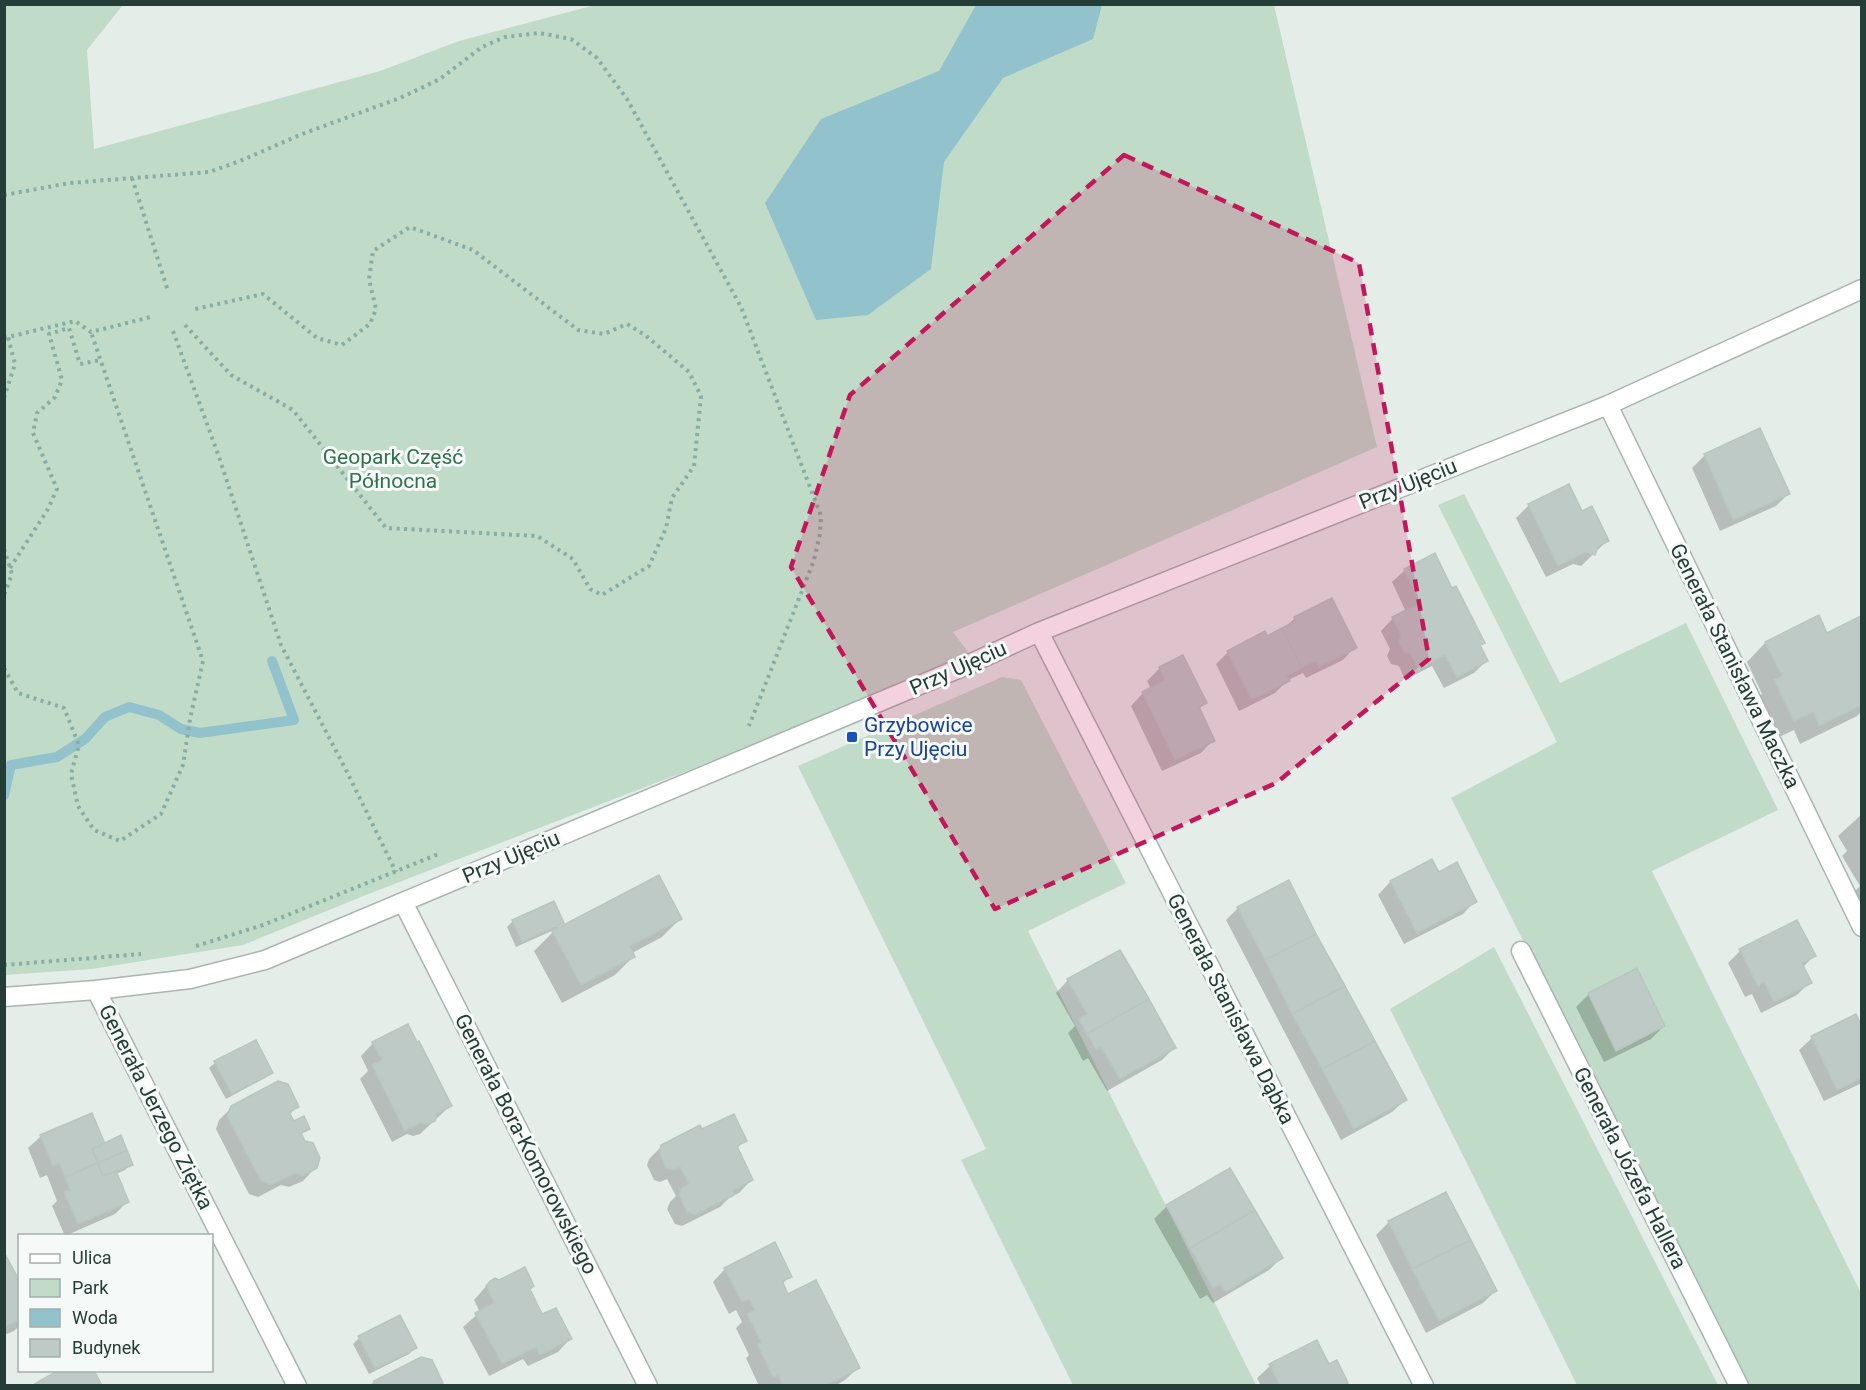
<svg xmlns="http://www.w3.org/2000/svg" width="1866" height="1390" font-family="Roboto,sans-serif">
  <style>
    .green { fill: #c0dcc8 }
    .water { fill: #92c2cc }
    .shadow { fill: #0003 }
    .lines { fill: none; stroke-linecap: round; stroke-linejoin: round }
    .stream { stroke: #92c2cc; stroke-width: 10 }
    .building { fill: #bdcac6; stroke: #b8c6c0; stroke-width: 1.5 }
    .minor-casing { stroke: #a8b5b0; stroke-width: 21 }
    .path { stroke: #88ada3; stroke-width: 4; stroke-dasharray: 3 4.5; stroke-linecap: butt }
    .minor { stroke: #fff; stroke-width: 18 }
    .marked { fill: #c2185b; fill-opacity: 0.2; stroke: #c2185b; stroke-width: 4.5; stroke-dasharray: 12 8; stroke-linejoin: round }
    .transit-dot { fill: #1a4fb4; stroke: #f5f9f7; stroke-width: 2 }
    .labels { text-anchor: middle; stroke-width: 6; stroke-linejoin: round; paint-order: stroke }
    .park-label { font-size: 21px; fill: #33704d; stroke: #f5f9f7 }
    .street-label { font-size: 21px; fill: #253d37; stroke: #f5f9f7 }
    .transit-label { font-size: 21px; fill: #164399; stroke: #f5f9f7; text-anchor: start }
  </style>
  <rect width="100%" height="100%" fill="#e5ede9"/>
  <path class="green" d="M4 5H123L87 50 94 149 380 71 459 41 595 5H1274L1377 447 953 632 974 660 371 893 243 945 92 969 5 975Z
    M1464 494 1560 683 1686 623 1778 810 1652 871 1861 1293V1385H1748L1451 798 1557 742 1438 505Z
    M1002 677 1021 680 1126 883 1028 931 1256 1385H1073L961 1160 986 1149 798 766Z
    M1494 947 1718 1385H1577L1390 1009Z"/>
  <path class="water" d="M976 5H1102L1093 39 1003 78 944 162 931 269 868 315 816 320 765 203 821 119 939 71Z"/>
  <path class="shadow" d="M1705 455 1788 494 1776 506 1720 531 1692 468Z
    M1529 505 1581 513 1608 540 1581 566 1573 564 1546 577 1516 518Z
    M1405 570 1483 643 1479 647 1486 661 1474 673 1444 688 1432 666 1405 680 1399 666 1391 664 1387 656 1390 649 1381 631 1393 618 1406 612 1392 582Z
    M1818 617 1826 635 1862 621V711L1857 716 1800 744 1794 730 1775 739 1756 700 1762 694 1747 662 1765 643Z
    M1295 618 1355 647 1343 660 1306 678 1303 673 1288 680 1275 693 1239 711 1216 664 1228 652 1283 629Z
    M1182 657 1205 703 1198 710 1213 740 1201 753 1162 771 1131 706 1143 693 1151 689 1147 681 1160 668Z
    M1862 814V918L1849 897 1860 886 1842 856 1847 851 1838 836Z
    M1431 861 1438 874 1475 901 1463 914 1404 944 1378 895 1390 882Z
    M1288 882 1405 1100 1392 1112 1341 1140 1226 920 1238 908Z
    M681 918 662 937 632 953 633 957 615 975 562 1003 534 951 554 931Z
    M513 921 562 923 556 929 516 947 507 927Z
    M1740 951 1814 956 1802 968 1810 982 1797 995 1761 1013 1752 994 1745 997 1728 963Z
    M1068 980 1174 1048 1162 1060 1107 1091 1088 1058 1083 1061 1068 1033 1075 1026 1056 993Z
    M1589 994 1664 1026 1651 1039 1604 1062 1576 1007Z
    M1855 1016 1862 1030V1083L1824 1101 1799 1050 1812 1038Z
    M373 1043 450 1106 420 1134 413 1136 407 1134 392 1142 360 1079 368 1071 361 1056Z
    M215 1063 271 1072 265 1078 226 1099 209 1068Z
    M232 1107H297L289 1115 293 1123 308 1128 300 1136 316 1167 303 1181 289 1187 281 1185 258 1197 249 1194 216 1129 219 1120Z
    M701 1131 745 1140 736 1149 751 1180 739 1193 730 1197 720 1207 682 1226 675 1224 667 1209 670 1202 676 1196 667 1179 660 1182 654 1180 647 1165 649 1159 662 1146Z
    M41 1136 104 1145 131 1164 125 1170 116 1174 127 1202 115 1214 65 1236 52 1206 57 1201 47 1175 40 1178 28 1148Z
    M1167 1206 1281 1258 1269 1270 1213 1303 1207 1295 1200 1299 1154 1219Z
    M1389 1222 1495 1291 1483 1303 1426 1333 1376 1235Z
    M4 1256 20 1286V1325L14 1331 4 1335Z
    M725 1269 790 1276 782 1284 787 1296 858 1368 845 1380 835 1386H759L746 1358 749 1355 736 1328 742 1322 736 1310 729 1314 713 1282Z
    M490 1282 528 1289 542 1316 570 1339 558 1352 528 1366 523 1359 489 1376 463 1327 480 1312 474 1300Z
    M359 1338 415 1348 409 1354 369 1374 353 1344Z
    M1270 1366H1328L1344 1386H1261L1257 1378Z"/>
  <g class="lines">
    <path class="stream" d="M4 795 11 765 57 757 85 739 105 717 129 707 159 715 181 729 200 733 294 720 272 661"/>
  </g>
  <path class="building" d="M1760 428 1790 494 1733 520 1704 454Z
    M1569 484 1582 511 1592 506 1609 541 1598 546 1595 555 1586 552 1558 566 1528 504Z
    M1435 553 1452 588 1456 586 1485 643 1480 645 1488 661 1457 677 1445 655 1418 669 1411 654 1404 652 1399 643 1401 635 1392 617 1420 603 1404 569Z
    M1332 598 1357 648 1319 667 1316 661 1302 668 1282 628 1296 621 1294 617Z
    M1819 615 1827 633 1861 616 1862 618V705L1819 726 1813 712 1794 721 1774 680 1782 676 1765 642Z
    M1282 628 1302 668 1287 676 1290 681 1252 700 1227 651 1265 631 1267 636Z
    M1183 655 1207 703 1199 707 1215 741 1175 760 1142 692 1165 680 1159 667Z
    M1432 859 1439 872 1457 862 1477 902 1417 933 1390 881Z
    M659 875 682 919 630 946 635 957 581 985 552 931Z
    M1289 880 1316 934 1265 960 1237 907Z
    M554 901 564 923 522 942 512 920Z
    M1797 920 1816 956 1802 963 1812 983 1774 1002 1764 982 1758 986 1739 949Z
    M1316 934 1345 986 1292 1014 1265 960Z
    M1120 950 1149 999 1087 1034 1079 1019 1087 1014 1067 979Z
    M1637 968 1665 1026 1616 1051 1588 993Z
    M1345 986 1375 1041 1322 1069 1292 1014Z
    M1149 999 1176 1048 1120 1079 1101 1047 1096 1050 1087 1034Z
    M1856 1014 1862 1027V1078L1837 1090 1811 1036Z
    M408 1024 417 1042 419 1041 452 1106 436 1114 435 1121 427 1125 421 1122 405 1131 372 1065 382 1060 372 1042Z
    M256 1040 273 1073 232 1094 214 1061Z
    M1375 1041 1407 1100 1354 1129 1322 1069Z
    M278 1081 288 1084 299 1107 289 1112 294 1121 304 1116 310 1129 301 1133 305 1141 313 1143 320 1158 317 1168 303 1176 295 1173 271 1185 261 1181 227 1116 231 1106Z
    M92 1113 105 1144 92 1149 98 1163 65 1177 59 1163 53 1166 40 1135Z
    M734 1114 747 1141 737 1146 753 1180 733 1191 734 1195 695 1215 687 1212 679 1195 682 1188 689 1184 680 1167 674 1170 666 1168 659 1152 661 1145 700 1125 702 1129Z
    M121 1135 127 1150 98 1163 92 1149Z
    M127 1150 133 1165 103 1176 98 1163Z
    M98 1163 103 1176 116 1171 129 1202 78 1224 64 1192 70 1190 65 1177Z
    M1230 1168 1255 1210 1190 1248 1166 1205Z
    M1446 1192 1471 1240 1412 1269 1388 1221Z
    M1255 1210 1283 1258 1226 1292 1220 1284 1213 1288 1190 1248Z
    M1471 1240 1497 1291 1439 1321 1412 1269Z
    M775 1242 792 1277 782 1281 788 1294 816 1280 860 1368 825 1386H783L778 1375 773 1377 757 1344 761 1342 747 1314 755 1310 749 1299 742 1302 724 1268Z
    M4 1252 20 1282V1320L4 1327Z
    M525 1267 534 1286 530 1289 542 1314 556 1308 572 1339 540 1355 536 1347 502 1364 475 1313 494 1303 486 1286 490 1281 495 1278 499 1280Z
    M400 1315 417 1348 375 1369 358 1336Z
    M1317 1340 1329 1364 1337 1360 1348 1383 1343 1386H1280L1269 1364Z
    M421 1357 432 1360 443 1383 438 1386H372L374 1381Z
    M59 1370H94L102 1386H31Z"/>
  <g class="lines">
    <defs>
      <path id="minor" d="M1608 405 1862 927
        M1039 632 1424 1386
        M403 902 648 1386
        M1521 951 1739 1386
        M96 990 297 1386
        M4 997 96 990 190 979 265 960 965 666 1039 632 1608 405 1862 289"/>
    </defs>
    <use href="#minor" class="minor-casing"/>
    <path class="path" d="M132 178 168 291
      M4 195 70 183 209 172 240 161 302 134 400 98 440 79 482 47 505 37 539 33 571 39 597 58 627 99 741 307 821 516 820 534 814 560 749 726
      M185 325 231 375 293 410 386 528 537 536 573 559 590 589 602 595 649 566 666 528 672 498 694 466 701 396 689 372 645 335 627 324 604 334 578 330 473 250 410 227 373 251 369 279 376 309 370 324 342 345 317 338 263 294 191 310
      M173 331 218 454 281 645 347 772 396 872
      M4 338 75 321 91 332 151 317
      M4 398 15 364 8 337
      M4 549 12 574 4 595
      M10 568 48 509 57 489 33 433 37 413 55 397 62 380 49 334 69 328 80 364 100 360
      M4 668 18 693 64 708 79 745 71 774 78 806 94 830 120 841 161 814 183 765 190 719 203 661 91 332
      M196 946 263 925 441 853
      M4 965 141 954"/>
    <use href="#minor" class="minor"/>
  </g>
  <path class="marked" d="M1124 155 1359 263 1429 659 1276 783 995 909 791 567 850 395Z"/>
  <rect class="transit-dot" x="846" y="731" width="12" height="12" rx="3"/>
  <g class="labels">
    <g class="park-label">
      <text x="393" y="464">Geopark Część<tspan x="393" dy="24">Północna</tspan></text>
    </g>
    <g class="street-label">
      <text transform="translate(1408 484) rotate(-22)" y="7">Przy Ujęciu</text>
      <text transform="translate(1735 666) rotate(64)" y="7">Generała Stanisława Maczka</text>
      <text transform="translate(958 668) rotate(-24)" y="7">Przy Ujęciu</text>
      <text transform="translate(511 857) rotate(-23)" y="7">Przy Ujęciu</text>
      <text transform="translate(1231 1009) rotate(63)" y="7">Generała Stanisława Dąbka</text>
      <text transform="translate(156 1107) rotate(63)" y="7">Generała Jerzego Ziętka</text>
      <text transform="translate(526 1144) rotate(63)" y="7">Generała Bora-Komorowskiego</text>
      <text transform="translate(1630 1168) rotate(63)" y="7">Generała Józefa Hallera</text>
    </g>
    <g class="transit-label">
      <text x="864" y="732">Grzybowice<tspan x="864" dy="24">Przy Ujęciu</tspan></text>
    </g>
  </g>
  <rect width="1866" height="1390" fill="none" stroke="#253d37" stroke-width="12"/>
  <rect x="18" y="1234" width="195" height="138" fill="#f5f9f7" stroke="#a2aeaa" stroke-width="1.5"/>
  <rect x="30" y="1254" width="30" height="9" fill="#ffffff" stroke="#a2aeaa" stroke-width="1.5"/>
  <text x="72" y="1264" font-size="18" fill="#253d37">Ulica</text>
  <rect x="30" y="1279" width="30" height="18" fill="#c0dcc8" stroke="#a2aeaa" stroke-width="1.5"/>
  <text x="72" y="1294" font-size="18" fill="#253d37">Park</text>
  <rect x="30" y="1309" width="30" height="18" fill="#92c2cc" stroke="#a2aeaa" stroke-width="1.5"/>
  <text x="72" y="1324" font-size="18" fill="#253d37">Woda</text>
  <rect x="30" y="1339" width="30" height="18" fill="#bdcac6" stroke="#a2aeaa" stroke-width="1.5"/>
  <text x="72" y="1354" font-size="18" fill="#253d37">Budynek</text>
</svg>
